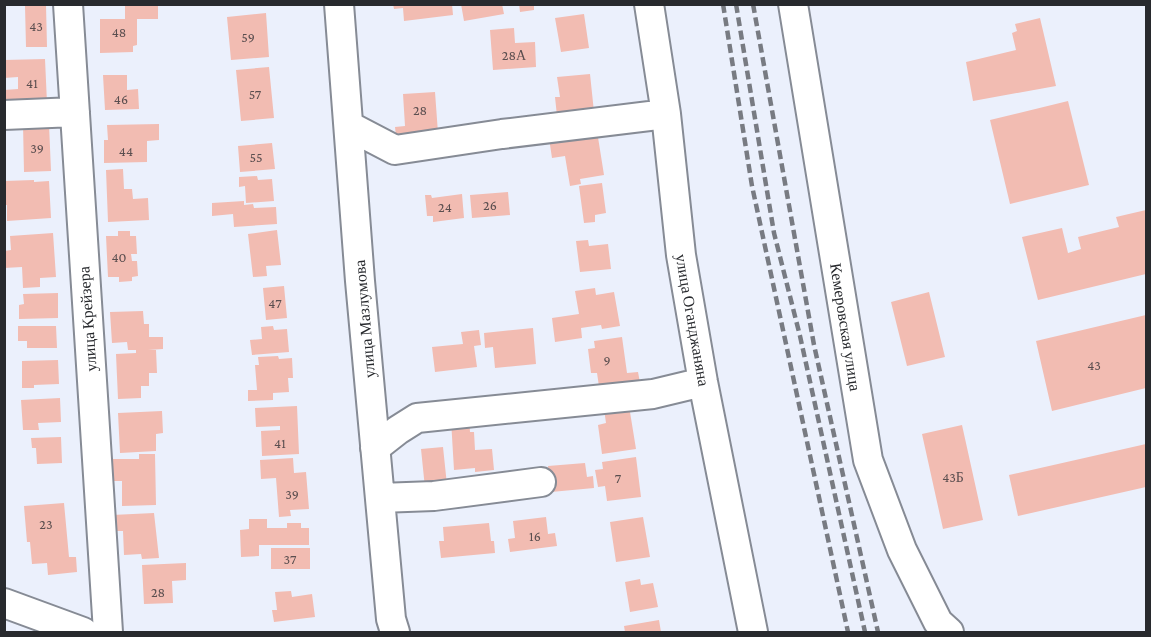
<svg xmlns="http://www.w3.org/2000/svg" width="1151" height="637" font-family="'Crimson Pro',serif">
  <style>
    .building { fill: #f2bcb2 }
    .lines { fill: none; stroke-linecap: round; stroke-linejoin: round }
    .minor-casing { stroke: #868b95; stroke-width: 32 }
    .minor { stroke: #fff; stroke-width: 28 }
    .rail { stroke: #787b82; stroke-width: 4.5; stroke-dasharray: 9 4.5; stroke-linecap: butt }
    .labels { text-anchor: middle; stroke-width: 4.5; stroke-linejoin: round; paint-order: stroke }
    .number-label { font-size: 14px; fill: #5a4e4f }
    .street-label { font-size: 16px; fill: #282a2e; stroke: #fff }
  </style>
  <rect width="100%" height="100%" fill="#ebf0fc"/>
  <path class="building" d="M393 4H452L453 15 404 21 403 8 394 9Z
    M461 4H502L504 14 464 21Z
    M519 4H534V10L520 12Z
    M46 5 47 47H26L25 6Z
    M158 5V19H137V45L133 46V52L100 53V19H125V6Z
    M266 13 269 57 231 60 227 17Z
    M584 14 589 48 561 52 555 18Z
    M1040 18 1056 86 973 101 966 62 1016 50 1012 33 1017 31 1015 24Z
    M514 28 515 43 535 42 536 67 493 70 490 30Z
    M45 59 47 103 4 110V90L18 89V77L4 78V60Z
    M269 67 274 118 241 121 236 70Z
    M590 74 594 112 557 116 555 97H560L557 77Z
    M103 75H127V90L138 89 139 109 105 110Z
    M435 92 438 133 396 136 395 127 405 126 403 94Z
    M1068 101 1089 185 1010 204 990 120Z
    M23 124H49L51 171 24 172Z
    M159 124V140L147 141V162L104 163V140H108L107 125Z
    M597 131 604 175 580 179 581 184 570 186 565 156 552 158 549 138Z
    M272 143 275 169 240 172 238 146Z
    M123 169 124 189H132L133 199 148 198 149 220 108 222 106 170Z
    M257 176 258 180 272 179 274 201 246 203 245 186 239 187V177Z
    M34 180V182L49 181 51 218 7 221V205H4V181Z
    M602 183 606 213 595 215V222L584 223 579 186Z
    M508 192 510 215 472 218 470 195Z
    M462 194 464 218 433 222V216H427L425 195H431L432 198Z
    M244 201V205L253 204 254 208 276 207 277 224 234 227 233 214 212 216V203Z
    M1146 210V274L1038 300 1022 237 1062 228 1068 253 1081 249 1078 237 1119 227 1116 217Z
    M277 230 281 265 266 266 267 276 253 277 248 234Z
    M118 231H130V236H136L137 254H131L132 261H137L138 276 132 277V281L119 282V277H108L106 236H118Z
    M53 233 56 277 40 278V287L23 288 22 267 4 268V251L11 250 10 236Z
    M588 240 589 246 608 244 611 269 580 272 576 241Z
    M284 286 287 318 266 320 263 288Z
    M595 288 596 295 614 292 620 326 602 329 601 325 581 328 582 338 555 342 552 318 579 314 575 291Z
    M929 292 945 357 907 366 891 302Z
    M58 293V318L19 319V305L24 304 23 294Z
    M143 311 144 324H149V337H163V349L148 350H156L157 373H149V386H141V398L118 399 116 354 136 353V350H128L127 342 112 343 110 312Z
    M1146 315V388L1052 411 1036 341Z
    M18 326H56L57 348H27V341H18Z
    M273 326 274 330 287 329 289 352 252 355 250 340 262 339 261 327Z
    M533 328 536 364 495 368 493 347 485 348 484 333Z
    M479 330 481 345 474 346 477 367 435 372 432 347 463 344 461 332Z
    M622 337 627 373 638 372 641 388 600 393 597 373H591L588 349 595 348 594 341Z
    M278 356 279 359 292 358 293 378H288L289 392 273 393V400L248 401V390H257L255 365H259L258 357Z
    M58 360 59 384 34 385V388H22V361Z
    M60 398 61 422 38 423 39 430H23L21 400Z
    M642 398 644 410 630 412 636 449 602 454 598 425 606 423 604 409Z
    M297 406 299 454 262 456 261 431 280 430V426L256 427 255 408Z
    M162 411 163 433 156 434V451L120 453 118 413Z
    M469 419 470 432H474L475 450 492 449 494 470 475 472V468L454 470 451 420Z
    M962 425 983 520 943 529 922 434Z
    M61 437 62 463 37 464 36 448H32L31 438Z
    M1146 444V487L1018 516 1009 475Z
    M443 447 447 485 425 488 421 449Z
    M139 454H155L156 505 122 506V481H112L111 459H139Z
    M636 457 641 497 607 501 605 486 598 487 595 470 603 469 602 462Z
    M293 458 294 473 306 472 309 509 290 510 291 516 279 517 276 478 261 479 260 460Z
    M585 463 587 477 593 476 594 488 551 492 548 466Z
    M64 503 69 557H76L77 572 48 575 47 563 32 564 30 542H27L24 506Z
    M154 513 159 558 142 559 141 554 124 555 123 531H113L112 515Z
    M546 517 548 534 555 533 557 546 510 552 508 539 515 538 513 521Z
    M643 517 650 557 616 562 610 522Z
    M249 519H267V528H287V523H301V528H309V545H259V556L241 557 240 530 249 529Z
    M489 523 491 541H494L495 553 441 558 439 541H444L443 527Z
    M271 548H310V569H271Z
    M186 563V580L172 581 173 603 144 604 142 565Z
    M640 579 641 585 653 583 658 607 630 612 625 582Z
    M291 591 292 597 312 594 315 617 274 622 272 610H277L275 592Z
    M659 620 661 632H625L624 626Z"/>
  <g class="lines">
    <defs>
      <path id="minor" d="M68 4 108 632
        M339 4 360 281 391 619 395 632
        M649 4 666 114 681 255 703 382 753 632
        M793 4 868 460 902 550 938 622 949 632
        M4 115 75 112
        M349 126 395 150 502 134 666 114
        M375 448 398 430 417 418 653 394 703 382
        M380 498 434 496 541 482
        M4 603 83 632"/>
    </defs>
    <use href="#minor" class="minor-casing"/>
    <use href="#minor" class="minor"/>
    <path class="rail" d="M723 4 752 186 848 632
      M736 4 774 233 800 336 865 632
      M753 4 814 345 878 632"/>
  </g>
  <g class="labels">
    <g class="number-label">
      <text x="36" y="31">43</text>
      <text x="119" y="37">48</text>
      <text x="248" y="42">59</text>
      <text x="514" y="60">28А</text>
      <text x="32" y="88">41</text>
      <text x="255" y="99">57</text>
      <text x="121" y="104">46</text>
      <text x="420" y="115">28</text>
      <text x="37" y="153">39</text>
      <text x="126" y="156">44</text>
      <text x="256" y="162">55</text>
      <text x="490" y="210">26</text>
      <text x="445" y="212">24</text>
      <text x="119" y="262">40</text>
      <text x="275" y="308">47</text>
      <text x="607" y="365">9</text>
      <text x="1094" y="370">43</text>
      <text x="280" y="448">41</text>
      <text x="953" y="482">43Б</text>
      <text x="618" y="483">7</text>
      <text x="292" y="499">39</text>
      <text x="46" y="529">23</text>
      <text x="535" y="541">16</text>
      <text x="290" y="564">37</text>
      <text x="158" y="597">28</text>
    </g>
    <g class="street-label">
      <text transform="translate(87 319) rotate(-94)" y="6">улица Крейзера</text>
      <text transform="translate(364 319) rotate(-95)" y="6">улица Мазлумова</text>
      <text transform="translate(693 320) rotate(80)" y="6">улица Оганджаняна</text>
      <text transform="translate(846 327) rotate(81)" y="6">Кемеровская улица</text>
    </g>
  </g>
  <rect width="1151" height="637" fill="none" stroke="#282a2e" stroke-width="12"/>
</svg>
